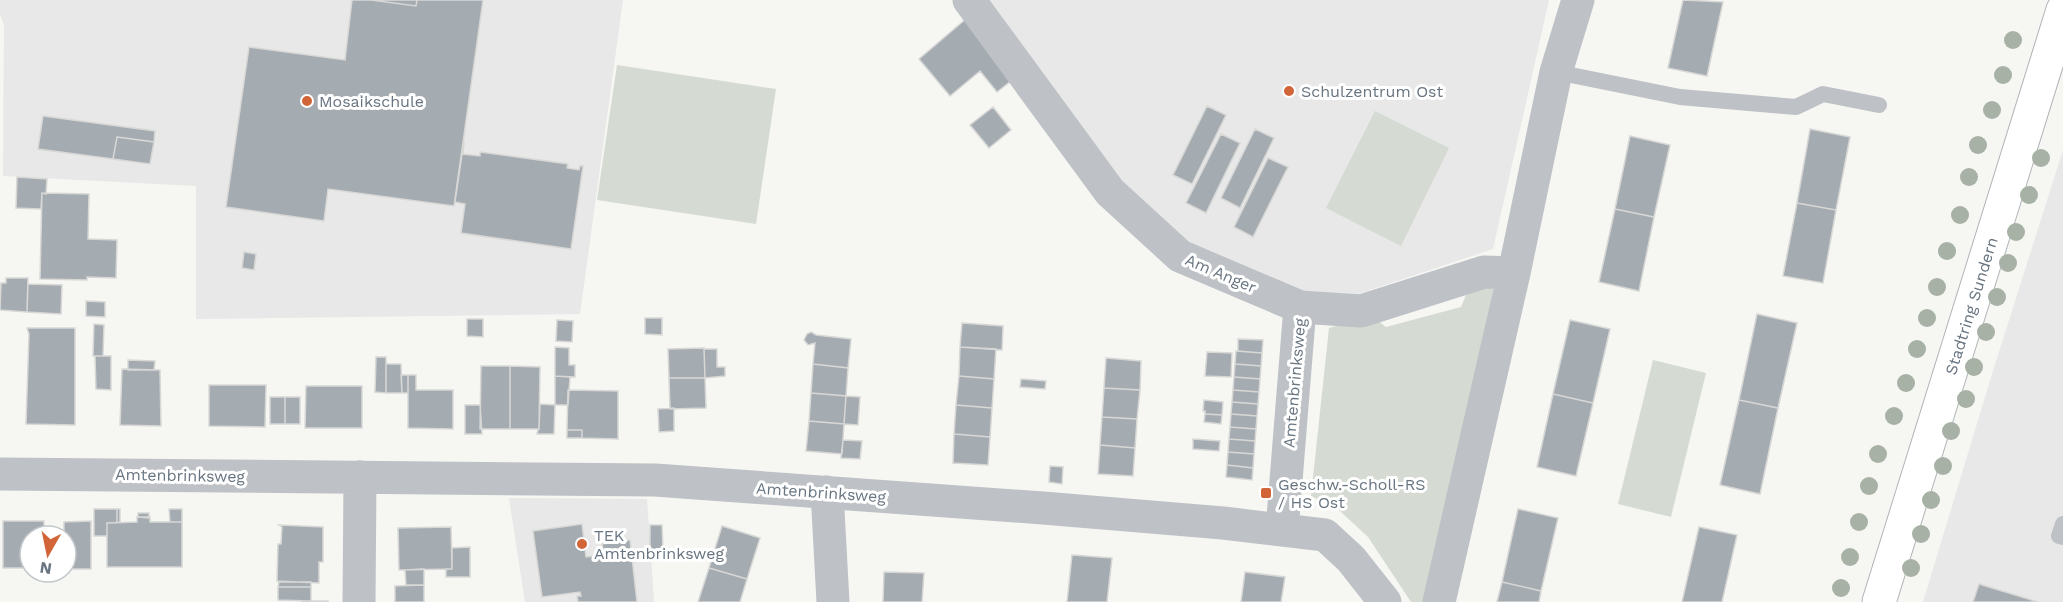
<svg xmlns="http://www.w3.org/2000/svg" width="2063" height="602" font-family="'Work Sans',sans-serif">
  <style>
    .built { fill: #e7e8e7 }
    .green { fill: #d5dad3 }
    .building { fill: #a4abb1; stroke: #d7d7d6; stroke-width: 1.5 }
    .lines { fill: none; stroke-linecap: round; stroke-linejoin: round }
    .secondary-casing { stroke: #b0b5b9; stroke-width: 35 }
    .lane { stroke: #bec1c5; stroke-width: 16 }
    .street { stroke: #bec1c5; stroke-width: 33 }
    .secondary { stroke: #fff; stroke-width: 33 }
    .tree { fill: #a8b1a5 }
    .poi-dot { fill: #d16538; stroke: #fff; stroke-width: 2 }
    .labels { text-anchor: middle; stroke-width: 6; stroke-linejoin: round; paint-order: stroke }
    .poi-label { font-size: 16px; fill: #687581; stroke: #fff; text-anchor: start }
    .street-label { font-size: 16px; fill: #687581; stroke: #fff }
  </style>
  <rect width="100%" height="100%" fill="#f6f6f3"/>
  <path class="built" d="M0 0H623L580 314 196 319V186L3 176 4 25 0 14Z
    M981 0H1549L1493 249 1352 296 1305 293 1181 242 1119 182Z
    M2063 150V602H1923L1992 374Z
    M509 498 647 499 654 602H525Z"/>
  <path class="green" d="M617 65 776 89 756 224 597 200Z
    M1375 111 1449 148 1401 246 1326 208Z
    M1495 281 1426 602H1411L1368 537 1340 511 1311 496 1329 328 1372 316 1386 327 1461 307 1468 290Z
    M1653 360 1706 373 1671 517 1618 504Z"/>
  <path class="building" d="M352 0H371L416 6 417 0H483L454 206 328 189 324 221 226 207 249 47 345 60Z
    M371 0H417L416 6Z
    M1683 0 1723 2 1707 76 1668 68Z
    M967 18 1016 77 997 92 980 71 950 96 919 59Z
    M1207 106 1226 115 1192 184 1173 175Z
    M993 107 1011 130 989 148 970 125Z
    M43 116 155 131 154 142 117 137 113 159 38 149Z
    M1255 129 1274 138 1240 208 1221 198Z
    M1810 129 1850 137 1836 210 1797 203Z
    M1221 134 1240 143 1206 213 1186 203Z
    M1630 136 1670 145 1654 217 1615 209Z
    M117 137 154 142 150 164 113 159Z
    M464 141 463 154 480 156V152L568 164 567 168 579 170 580 166H583L571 249 461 233 465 204 455 202Z
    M1268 158 1288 167 1253 237 1234 227Z
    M17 177 47 179 46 194 42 193 41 209 16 208Z
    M42 193 89 194 88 239 117 240 116 278 87 277V280L40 279Z
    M1797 203 1836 210 1823 283 1783 276Z
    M1615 209 1654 217 1639 291 1599 282Z
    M244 252 256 254 254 270 242 268Z
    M6 278H28L27 312 0 310 1 283H6Z
    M28 284 62 285 61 314 27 312Z
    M86 301 105 302V317L86 316Z
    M1757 314 1797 323 1778 408 1739 400Z
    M645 318H662V335L645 334Z
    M467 319H483V337L467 336Z
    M557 320 573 321 572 342 556 341Z
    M1570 320 1610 329 1593 403 1553 394Z
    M962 323 1003 326 1002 350 960 347Z
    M94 324 104 325 103 356H93Z
    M27 328H75V425L26 424 29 334Z
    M811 332 816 335 851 339 848 368 813 364 815 343 808 345 804 340 807 334Z
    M1238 339 1263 340 1262 353 1238 351Z
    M555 347 569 348V365H575V377L555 376Z
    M960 347 996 349 994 379 959 376Z
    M704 348 705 378H669L668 349Z
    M704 349H717V367H725V376L705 378Z
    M1236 351 1262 353 1261 366 1235 364Z
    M1207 352 1232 353 1231 377 1205 376Z
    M95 356H111V390L96 389Z
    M376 357H386V393L375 392Z
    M1106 358 1141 361 1140 390 1104 388Z
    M128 360 155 361 154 370H128Z
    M386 364H401L402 393H386Z
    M813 364 848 368 846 396 811 393Z
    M1235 364 1261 366 1260 379 1234 377Z
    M481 366H510V429H480Z
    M510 366 540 367 539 429H510Z
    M122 369 160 370 161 426 120 425Z
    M401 375H408V393H402Z
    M408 375H416V390H453V429L408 428Z
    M555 376 570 377 568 405H555Z
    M959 376 994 379 992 408 956 405Z
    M1234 377 1260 379 1259 392 1233 390Z
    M669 378H705L706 408 670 409Z
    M1021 379 1046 381 1045 389 1020 387Z
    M209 385H266L265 427 209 426Z
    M306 386H362V428H305Z
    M1104 388 1140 390 1137 419 1102 417Z
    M568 390 618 391V439L582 438V430H567Z
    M1233 390 1259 392 1258 404 1232 402Z
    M811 393 846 396 844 424 809 421Z
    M1553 394 1593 403 1576 476 1537 467Z
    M846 396 860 397 858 425 844 424Z
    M270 397H285V424H270Z
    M285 397H300V424H285Z
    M1204 400 1223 402 1222 415 1205 414V411H1203Z
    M1739 400 1778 408 1760 494 1720 485Z
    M1232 402 1258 404 1257 416 1231 414Z
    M540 404 555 405 554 434H537L538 430 539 429Z
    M465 405H480L482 434H465Z
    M956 405 992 408 990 437 954 434Z
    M674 408V431L659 432 658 409Z
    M1205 414 1222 415 1221 424 1204 422Z
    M1231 414 1257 416 1256 429 1230 427Z
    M1102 417 1137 419 1135 448 1100 445Z
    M809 421 844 424 842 454 806 451Z
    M1230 427 1256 429 1255 441 1229 439Z
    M567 430H582V438H567Z
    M954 434 990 437 988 465 953 463Z
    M1193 439 1220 441 1219 451 1193 449Z
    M1229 439 1255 441 1254 454 1228 452Z
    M843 440 862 441 860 459 841 458Z
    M1100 445 1135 448 1133 476 1098 474Z
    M1228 452 1254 454 1253 468 1227 465Z
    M1227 465 1253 468 1252 480 1226 477Z
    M1050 466 1063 467 1062 484 1049 482Z
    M94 509H117V523H107V536H94Z
    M117 509H120V523H117Z
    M169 509H182V522H170Z
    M1518 509 1558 518 1541 591 1502 582Z
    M138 513H149V518L138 517Z
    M137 517H150V522H182V567H107V523L137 522Z
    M3 521H44V536H30V568H3Z
    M91 521V569H66V536H64V522Z
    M582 524 586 557 604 555 602 544 630 540 637 602H578L577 596H581L580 592 542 597 533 531Z
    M279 525 323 527V562H319V583L277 581 278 544H281L282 527Z
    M650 525H662L663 550H650Z
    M722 526 760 538 747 579 709 568Z
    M451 527 452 569 399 570 398 528Z
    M1699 527 1737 535 1722 602H1682Z
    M470 547V577H446V569H452V548Z
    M1072 555 1112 558 1107 602H1067Z
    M709 568 747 579 740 602H698Z
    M424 569V585H406L405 570Z
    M884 572 924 573 922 602H883Z
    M1245 572 1285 577 1281 602H1241Z
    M279 582H311V587H278Z
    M1502 582 1541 591 1539 602H1497Z
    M1979 584 2038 602H1973Z
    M424 585V602H395V586Z
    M278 587H311V601L278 600Z
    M302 601H328V602H302Z"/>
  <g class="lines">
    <defs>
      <g id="secondary">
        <path id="s1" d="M1879 602 2063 10"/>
      </g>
    </defs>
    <use href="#secondary" class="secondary-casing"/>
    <path class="lane" d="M1556 72 1680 97 1796 107 1823 94 1879 105
      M2063 524 2059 536 2063 537"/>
    <path class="street" d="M969 0 1110 192 1180 256 1300 307 1361 311 1484 272 1514 273
      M0 474 655 480 1043 508 1223 523 1325 535 1351 559 1385 602
      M827 492 833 602
      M1282 530 1300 307
      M359 602 360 477
      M1439 602 1514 273 1556 72 1578 0"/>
    <use href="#secondary" class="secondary"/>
  </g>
  <g class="tree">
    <circle cx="2013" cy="40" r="9"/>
    <circle cx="2003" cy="75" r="9"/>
    <circle cx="1992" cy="110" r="9"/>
    <circle cx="1978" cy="145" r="9"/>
    <circle cx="2041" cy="158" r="9"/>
    <circle cx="1969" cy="177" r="9"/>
    <circle cx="2029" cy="195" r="9"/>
    <circle cx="1960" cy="215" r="9"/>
    <circle cx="2016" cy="232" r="9"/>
    <circle cx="1947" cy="251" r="9"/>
    <circle cx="2008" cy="263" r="9"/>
    <circle cx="1937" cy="287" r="9"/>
    <circle cx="1997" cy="297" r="9"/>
    <circle cx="1927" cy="318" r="9"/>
    <circle cx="1986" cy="332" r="9"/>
    <circle cx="1917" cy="349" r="9"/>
    <circle cx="1974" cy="367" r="9"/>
    <circle cx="1906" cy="383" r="9"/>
    <circle cx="1966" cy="399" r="9"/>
    <circle cx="1894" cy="416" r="9"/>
    <circle cx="1951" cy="431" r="9"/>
    <circle cx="1878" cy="454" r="9"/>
    <circle cx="1943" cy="466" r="9"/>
    <circle cx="1869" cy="486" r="9"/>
    <circle cx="1931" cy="500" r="9"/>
    <circle cx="1859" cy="522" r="9"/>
    <circle cx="1921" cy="534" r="9"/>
    <circle cx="1850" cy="557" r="9"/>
    <circle cx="1911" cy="568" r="9"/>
    <circle cx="1841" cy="588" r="9"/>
  </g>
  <g class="poi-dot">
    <circle cx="1289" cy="91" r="6"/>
    <circle cx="307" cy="101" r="6"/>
    <rect x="1260" y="487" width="12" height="12" rx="3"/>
    <circle cx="582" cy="544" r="6"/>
  </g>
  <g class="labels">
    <g class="poi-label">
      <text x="1301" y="97">Schulzentrum Ost</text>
      <text x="319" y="107">Mosaikschule</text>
      <text x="1278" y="490">Geschw.-Scholl-RS<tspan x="1278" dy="18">/ HS Ost</tspan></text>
      <text x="594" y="541">TEK<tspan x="594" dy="18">Amtenbrinksweg</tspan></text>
    </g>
    <g class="street-label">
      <text transform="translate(1221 273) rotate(23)" y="6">Am Anger</text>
      <text dy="6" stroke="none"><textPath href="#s1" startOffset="310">Stadtring Sundern</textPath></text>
      <text transform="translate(1294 383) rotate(-85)" y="6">Amtenbrinksweg</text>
      <text transform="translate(180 475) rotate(1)" y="6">Amtenbrinksweg</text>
      <text transform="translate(821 492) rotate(4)" y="6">Amtenbrinksweg</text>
    </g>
  </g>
  <g transform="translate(48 554) rotate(189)"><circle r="28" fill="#ffffff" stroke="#c3c8cd" stroke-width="1.5"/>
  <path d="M0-4.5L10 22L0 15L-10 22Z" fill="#d16538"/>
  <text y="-9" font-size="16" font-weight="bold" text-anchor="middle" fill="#687581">N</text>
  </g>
</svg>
